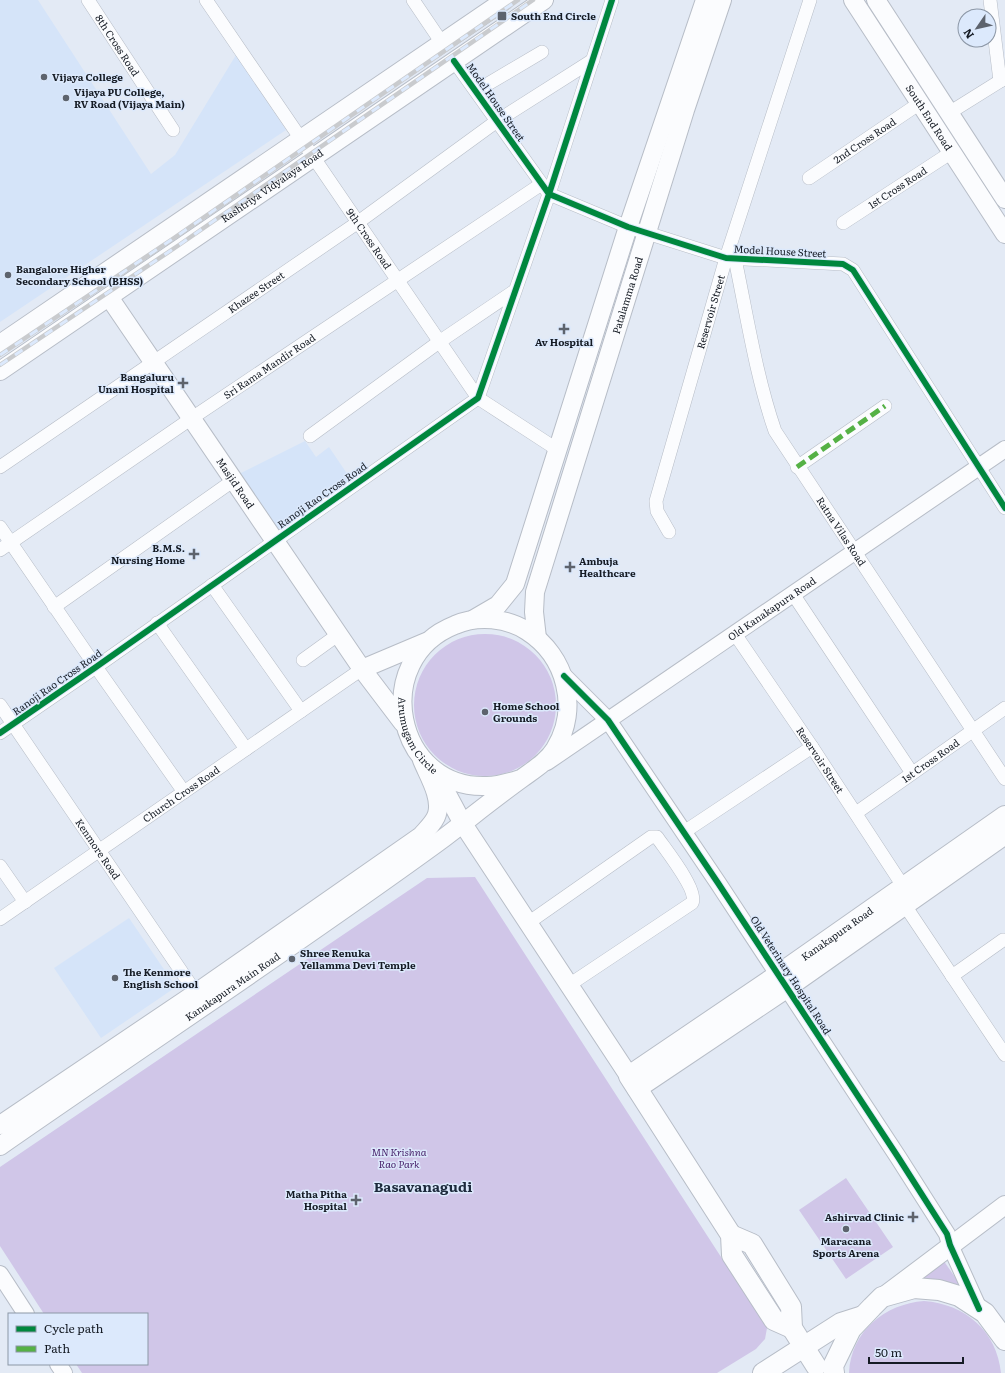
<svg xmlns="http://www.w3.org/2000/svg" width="1005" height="1373" font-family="Literata,serif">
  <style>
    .built { fill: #d5e4f9 }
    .green { fill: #d0c6e8 }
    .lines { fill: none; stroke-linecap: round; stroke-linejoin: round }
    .minor-casing { stroke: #b7bdc7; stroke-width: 14 }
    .tertiary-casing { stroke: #b7bdc7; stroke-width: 18 }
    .secondary-casing { stroke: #b7bdc7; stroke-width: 20 }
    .primary-casing { stroke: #b7bdc7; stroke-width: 22 }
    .minor { stroke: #fbfcfe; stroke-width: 13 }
    .tertiary { stroke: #fbfcfe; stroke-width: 16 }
    .secondary { stroke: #fbfcfe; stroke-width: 18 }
    .primary { stroke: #fbfcfe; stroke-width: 20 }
    .rail-casing { stroke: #c9cbce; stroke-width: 4.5 }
    .rail { stroke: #dce9fc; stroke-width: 3; stroke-dasharray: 9; stroke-linecap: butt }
    .quiet { stroke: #55b145; stroke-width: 5; stroke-dasharray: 10 5; stroke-linecap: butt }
    .cycleway-casing { stroke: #dce9fc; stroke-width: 8 }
    .cycleway { stroke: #00873e; stroke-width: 6 }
    .poi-dot { fill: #5d636d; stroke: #dce9fc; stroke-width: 1.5 }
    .labels { text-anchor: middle; stroke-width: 3; stroke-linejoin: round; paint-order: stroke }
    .poi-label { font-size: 10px; font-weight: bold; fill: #151b24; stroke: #dce9fc; text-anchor: start }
    .street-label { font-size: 10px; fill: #151b24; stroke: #dce9fc }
    .park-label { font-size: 10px; font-style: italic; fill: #48226b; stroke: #dce9fc }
    .district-label { font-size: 14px; font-weight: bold; fill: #1d2a3c; stroke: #dce9fc }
  </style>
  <rect width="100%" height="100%" fill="#e3eaf5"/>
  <path class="built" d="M0 0H38L151 174 175 155 236 55 286 130 0 322Z
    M305 441 316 457 329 447 352 481 274 534 235 476Z
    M129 918 176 987 101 1038 54 968Z"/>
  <path class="green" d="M414 705a71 71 0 1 1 142 0a71 71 0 1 1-142 0Z
    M475 877 767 1328 765 1339 756 1349 717 1373H82L76 1364H147V1314H44L0 1246V1167L427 878Z
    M846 1178 893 1247 846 1279 799 1210Z
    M941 1257 964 1290 913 1280Z
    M924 1301C965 1304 997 1331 1001 1373H849C851 1331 885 1304 924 1301Z"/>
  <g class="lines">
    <defs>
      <g id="minor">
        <path id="s1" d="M88 0 173 130"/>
        <path id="s2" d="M206 0 478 398 558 450"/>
        <path d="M413 0 442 43"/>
        <path d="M990 0 1000 81"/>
        <path d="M454 61 549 194 628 227 726 258 843 264 853 270 1005 508"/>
        <path d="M476 91 542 52"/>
        <path d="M949 113 1005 78"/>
        <path id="s3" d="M809 178 920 103"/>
        <path id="s4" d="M843 223 952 152"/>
        <path id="s5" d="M735 259C747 316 756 376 775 431L1005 779"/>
        <path d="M310 436 439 342 513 292"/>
        <path id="s6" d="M0 467 357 223 497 121 593 60"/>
        <path d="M797 467 885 406"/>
        <path d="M0 527 96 667 184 792"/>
        <path id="s7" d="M669 532 657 511 656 501 726 258 810 0"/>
        <path id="s8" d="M0 550 192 418 540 185"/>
        <path d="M212 585 301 711"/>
        <path d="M793 594 912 773"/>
        <path d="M54 607 234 480"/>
        <path d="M157 623 246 749"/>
        <path id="s9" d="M735 634 812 747 903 886"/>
        <path d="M303 660 339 634"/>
        <path id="s10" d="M0 705 196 993"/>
        <path d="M0 733 96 667 478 398 549 194 612 0"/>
        <path id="s11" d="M856 813 1005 708"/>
        <path d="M684 832 812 747"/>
        <path d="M0 866 25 902"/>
        <path d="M904 904 1005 1055"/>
        <path id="s12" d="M0 919 362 669"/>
        <path d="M528 923 651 837H657C665 849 699 891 692 903L569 985"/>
        <path d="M952 976 1003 940"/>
      </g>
      <g id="tertiary">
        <path d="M564 676 608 720 718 883 898 1157 947 1234 950 1245 979 1309"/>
        <path id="s13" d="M547 762 1005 449"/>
        <path d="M0 1274 26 1314"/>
        <path d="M58 1364 64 1373"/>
      </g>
      <g id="secondary">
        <path id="s14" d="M853 0 1005 234"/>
        <path d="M876 0 1005 199"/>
        <path id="s15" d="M109 297 362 669 403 723"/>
        <path d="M0 344 505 0"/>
        <path id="s16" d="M0 371 544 0"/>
        <path d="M474 619 498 605 515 584 628 227 705 0"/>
        <path id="s17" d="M537 638 534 612 535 592 685 110 722 0"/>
        <path d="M362 669 426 642"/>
        <path d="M439 779 463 824 629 1076"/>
        <path d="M0 1125 196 993 421 836C426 830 435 822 437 814 442 797 428 775 422 760"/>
        <path id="s18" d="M0 1146C145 1045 294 947 437 843 465 822 492 800 521 779 533 770 547 762 555 749 580 708 566 656 527 631 507 618 478 615 455 625 369 659 395 790 487 786 499 786 510 782 521 779"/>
        <path d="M884 1296 1005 1205"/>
      </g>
      <g id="primary">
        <path d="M637 1088 786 988 1005 834"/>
        <path d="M731 1235 752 1244 791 1307 792 1328 816 1366"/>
        <path id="s19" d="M792 1328 774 1320 732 1255 731 1235 629 1076 778 975 1005 816"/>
        <path d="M763 1373 841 1323 863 1316"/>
        <path d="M834 1373 833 1366 851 1329 872 1307 882 1297 914 1288 939 1290 959 1296 985 1313 1005 1340"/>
      </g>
    </defs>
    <use href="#minor" class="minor-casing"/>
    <use href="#tertiary" class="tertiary-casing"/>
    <use href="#secondary" class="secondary-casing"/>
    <use href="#primary" class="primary-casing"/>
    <use href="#minor" class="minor"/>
    <use href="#tertiary" class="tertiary"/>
    <use href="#secondary" class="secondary"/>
    <use href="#primary" class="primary"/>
    <defs>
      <path id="rail" d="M0 355 174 238 518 0
        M0 365 179 245 533 0"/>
    </defs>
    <use href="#rail" class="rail-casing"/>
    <use href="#rail" class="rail"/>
    <path class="quiet" d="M797 467 885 406"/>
    <defs>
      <path id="cycleway" d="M454 61 549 194 628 227 726 258 843 264 853 270 1005 508
        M564 676 608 720 718 883 898 1157 947 1234 950 1245 979 1309
        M0 733 96 667 478 398 549 194 612 0"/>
    </defs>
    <use href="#cycleway" class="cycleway-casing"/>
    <use href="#cycleway" class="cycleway"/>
  </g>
  <g class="poi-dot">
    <rect x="497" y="11" width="10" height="10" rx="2"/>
    <circle cx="44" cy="77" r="4"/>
    <circle cx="66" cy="98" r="4"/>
    <circle cx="8" cy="275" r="4"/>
    <path d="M562 323h4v4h4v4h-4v4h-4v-4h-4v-4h4z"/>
    <path d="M181 377h4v4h4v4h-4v4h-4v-4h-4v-4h4z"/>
    <path d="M192 548h4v4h4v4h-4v4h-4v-4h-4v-4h4z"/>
    <path d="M568 561h4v4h4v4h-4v4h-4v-4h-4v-4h4z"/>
    <circle cx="485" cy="712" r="4"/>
    <circle cx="292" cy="959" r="4"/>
    <circle cx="115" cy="978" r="4"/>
    <path d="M354 1194h4v4h4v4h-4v4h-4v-4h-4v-4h4z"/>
    <path d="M911 1211h4v4h4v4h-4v4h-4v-4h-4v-4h4z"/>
    <circle cx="846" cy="1229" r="4"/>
  </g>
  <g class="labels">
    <g class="poi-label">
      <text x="511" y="20">South End Circle</text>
      <text x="52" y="81">Vijaya College</text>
      <text x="74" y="96">Vijaya PU College,<tspan x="74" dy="12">RV Road (Vijaya Main)</tspan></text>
      <text x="16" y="273">Bangalore Higher<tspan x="16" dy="12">Secondary School (BHSS)</tspan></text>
      <text x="564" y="346" text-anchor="middle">Av Hospital</text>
      <text x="174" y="381" text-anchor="end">Bangaluru<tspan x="174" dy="12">Unani Hospital</tspan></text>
      <text x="185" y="552" text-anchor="end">B.M.S.<tspan x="185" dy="12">Nursing Home</tspan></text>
      <text x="579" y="565">Ambuja<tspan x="579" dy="12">Healthcare</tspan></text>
      <text x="493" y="710">Home School<tspan x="493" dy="12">Grounds</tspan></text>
      <text x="300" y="957">Shree Renuka<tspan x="300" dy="12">Yellamma Devi Temple</tspan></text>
      <text x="123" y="976">The Kenmore<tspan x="123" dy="12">English School</tspan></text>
      <text x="347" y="1198" text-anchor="end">Matha Pitha<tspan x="347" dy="12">Hospital</tspan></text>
      <text x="904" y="1221" text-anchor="end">Ashirvad Clinic</text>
      <text x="846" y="1245" text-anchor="middle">Maracana<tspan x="846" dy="12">Sports Arena</tspan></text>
    </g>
    <g class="street-label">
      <text dy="4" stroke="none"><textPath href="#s1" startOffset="54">8th Cross Road</textPath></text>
      <text transform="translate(496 102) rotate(55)" y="4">Model House Street</text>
      <text dy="4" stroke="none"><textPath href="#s14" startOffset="140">South End Road</textPath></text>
      <text dy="4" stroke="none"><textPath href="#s3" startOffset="67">2nd Cross Road</textPath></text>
      <text dy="4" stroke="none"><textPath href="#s16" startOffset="329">Rashtriya Vidyalaya Road</textPath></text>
      <text dy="4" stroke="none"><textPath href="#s4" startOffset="65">1st Cross Road</textPath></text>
      <text dy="4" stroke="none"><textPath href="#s2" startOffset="289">9th Cross Road</textPath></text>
      <text transform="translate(780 251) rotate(3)" y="4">Model House Street</text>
      <text dy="4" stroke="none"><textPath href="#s6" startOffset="310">Khazee Street</textPath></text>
      <text dy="4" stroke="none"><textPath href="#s17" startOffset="357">Patalamma Road</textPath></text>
      <text dy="4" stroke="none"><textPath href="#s7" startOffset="231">Reservoir Street</textPath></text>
      <text dy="4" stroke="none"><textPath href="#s8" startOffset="326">Sri Rama Mandir Road</textPath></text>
      <text dy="4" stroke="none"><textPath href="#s15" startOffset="225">Masjid Road</textPath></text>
      <text transform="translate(322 495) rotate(-35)" y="4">Ranoji Rao Cross Road</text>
      <text dy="4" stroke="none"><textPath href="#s5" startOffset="297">Ratna Vilas Road</textPath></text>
      <text dy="4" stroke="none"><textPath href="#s13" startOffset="272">Old Kanakapura Road</textPath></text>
      <text transform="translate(57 682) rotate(-35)" y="4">Ranoji Rao Cross Road</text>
      <text dy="4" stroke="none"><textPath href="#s18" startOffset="1029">Arumugam Circle</textPath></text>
      <text dy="4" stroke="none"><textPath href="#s9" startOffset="152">Reservoir Street</textPath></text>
      <text dy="4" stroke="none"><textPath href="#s11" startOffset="91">1st Cross Road</textPath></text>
      <text dy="4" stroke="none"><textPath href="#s12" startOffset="220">Church Cross Road</textPath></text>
      <text dy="4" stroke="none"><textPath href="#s10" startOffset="174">Kenmore Road</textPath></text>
      <text dy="4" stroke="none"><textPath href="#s19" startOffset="558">Kanakapura Road</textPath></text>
      <text transform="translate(791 975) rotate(57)" y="4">Old Veterinary Hospital Road</text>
      <text dy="4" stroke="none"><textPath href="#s18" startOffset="282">Kanakapura Main Road</textPath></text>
    </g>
    <g class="park-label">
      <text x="399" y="1156">MN Krishna<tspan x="399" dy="12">Rao Park</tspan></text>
    </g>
    <g class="district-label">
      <text x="423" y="1192">Basavanagudi</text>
    </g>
  </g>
  <rect x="8" y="1313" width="140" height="52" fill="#dce9fc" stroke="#8c97a6"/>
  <rect x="16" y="1326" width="20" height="6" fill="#00873e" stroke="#8c97a6"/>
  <text x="44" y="1333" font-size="12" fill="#151b24">Cycle path</text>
  <rect x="16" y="1346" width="20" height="6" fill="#55b145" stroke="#8c97a6"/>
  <text x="44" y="1353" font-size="12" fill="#151b24">Path</text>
  <g transform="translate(977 28) rotate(236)"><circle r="19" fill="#dce9fc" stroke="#8c97a6"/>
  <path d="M0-3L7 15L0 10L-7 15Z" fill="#5d636d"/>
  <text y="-6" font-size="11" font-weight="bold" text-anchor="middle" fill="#151b24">N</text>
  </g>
  <path d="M869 1357v6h94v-6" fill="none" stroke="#151b24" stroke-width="2"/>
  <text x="875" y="1357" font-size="12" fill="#151b24" stroke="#dce9fc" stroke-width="3" paint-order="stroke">50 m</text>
</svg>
